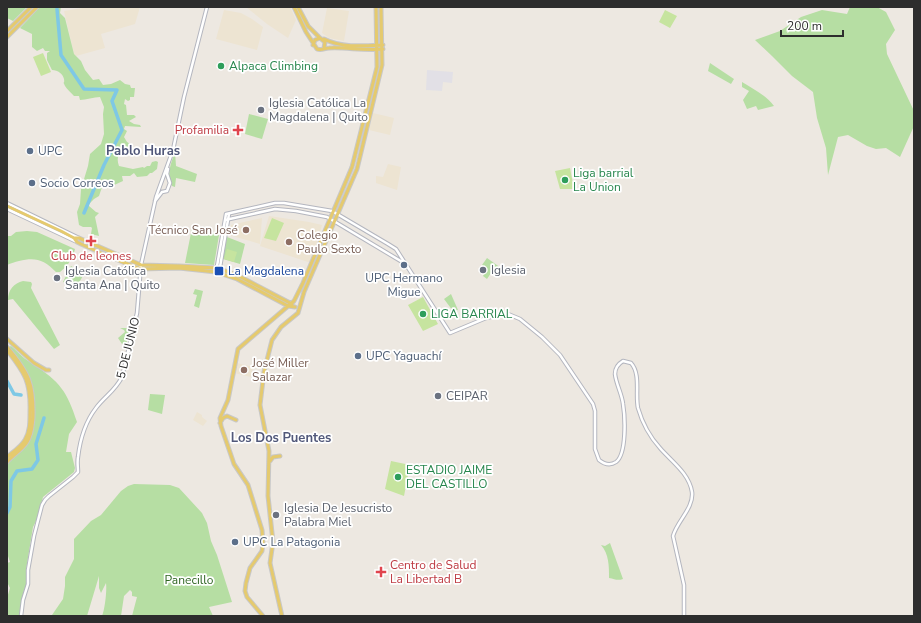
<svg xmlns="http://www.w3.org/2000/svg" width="921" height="623" font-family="'Nunito Sans',sans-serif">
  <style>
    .industrial { fill: #e2e0e6 }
    .education { fill: #ede4d2 }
    .green { fill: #b6dea3 }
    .pitch { fill: #c6e49f }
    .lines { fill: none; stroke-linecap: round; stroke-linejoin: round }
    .river { stroke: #7ec8e5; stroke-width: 3.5 }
    .minor-casing { stroke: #b4b6bf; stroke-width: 4.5 }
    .major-casing { stroke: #c8c8c8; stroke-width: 5 }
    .minor { stroke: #fff; stroke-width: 2.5 }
    .major { stroke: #e5ca6e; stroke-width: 3 }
    .leisure-dot { fill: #2e9e5b; stroke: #fff; stroke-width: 1.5 }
    .worship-dot { fill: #6b7280; stroke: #fff; stroke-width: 1.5 }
    .health-dot { fill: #e0444e; stroke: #fff; stroke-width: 1.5 }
    .service-dot { fill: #5c6f8a; stroke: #fff; stroke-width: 1.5 }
    .education-dot { fill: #8d6e63; stroke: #fff; stroke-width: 1.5 }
    .transit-dot { fill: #1a4fb4; stroke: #fff; stroke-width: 1.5 }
    .labels { text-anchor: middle; stroke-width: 3.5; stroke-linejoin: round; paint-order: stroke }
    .leisure-label { font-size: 12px; fill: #27864d; stroke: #fff; text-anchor: start }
    .worship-label { font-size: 12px; fill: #5b616d; stroke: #fff; text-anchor: start }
    .health-label { font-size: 12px; fill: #be3a42; stroke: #fff; text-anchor: end }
    .service-label { font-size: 12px; fill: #4e5e75; stroke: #fff; text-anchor: start }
    .education-label { font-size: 12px; fill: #785e54; stroke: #fff; text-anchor: start }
    .transit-label { font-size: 12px; fill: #164399; stroke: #fff; text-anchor: start }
    .street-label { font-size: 12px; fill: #2d2d2d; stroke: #fff }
    .park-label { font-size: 12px; fill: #2f6522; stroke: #fff }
    .neighbourhood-label { font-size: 13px; font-weight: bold; fill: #51587a; stroke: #fff }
  </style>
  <rect width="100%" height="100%" fill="#ede8e1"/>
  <path class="industrial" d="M427 70 453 72 452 83 443 82 442 91 426 90Z"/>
  <path class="education" d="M89 7H140L135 24 101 34 105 48 76 56 74 54 64 11Z
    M246 7H290L296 20 288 38 267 24Z
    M327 8 349 11 344 41 329 38 322 33Z
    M224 10 241 13 252 19 263 27 257 50 216 39Z
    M373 113 394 118 390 135 369 130Z
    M388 164 401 167 397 190 376 183V176L383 177Z
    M269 216 309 222 322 225 311 263 260 246Z
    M262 218 260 244 229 235 231 225Z
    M237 363 253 367 251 377 234 373Z
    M197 412 202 415V417L207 421 203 426 193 420Z"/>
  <path class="green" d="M7 7H27L13 21 7 18Z
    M40 7H61L60 13 65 18 74 54 81 61 85 70 93 80 99 79 103 85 111 84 120 80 125 84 130 85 131 88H135L134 97H130V100L128 101 125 99 124 104 126 105 127 115H134L136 117 129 121 134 124 140 125 141 127 125 126 124 129 127 131 124 137 127 142 132 145C131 152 127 153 121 152 117 156 117 161 119 166L133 169 143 167 144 168 147 166H150L152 162 156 161 158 162 157 169 152 173H150L147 176 137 177 134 173 130 176H122L123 181 112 186 103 184 99 196 94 199 89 204V206L96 212 99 213 95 217 99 236 91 234 92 228 91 227H83L79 225 77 212 80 204 81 189 88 166 90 154 101 144 104 134 103 114 104 107 100 97C94 97 86 100 80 100L79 96H74C71 93 67 89 65 86 62 80 65 85 64 79 63 74 58 70 52 70L47 60V53L50 51H45L43 48 37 51 32 47V34L20 28Z
    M850 7H877L886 12 895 30 886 44 887 54 914 111V126L900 157 886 148 876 149 867 146 848 135 838 137 828 175 826 148 817 118 813 92 792 76 772 56 755 40 780 31 801 17 822 10 847 14Z
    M710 63 734 79 731 84 708 71Z
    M742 82C753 89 766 95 774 106L758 110 756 106 747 109 743 100 749 91 742 87Z
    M249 114 268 119 262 139 245 134Z
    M175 152 176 166 197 174 195 182 176 178 175 187 172 186C166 175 171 163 175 152Z
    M192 228 219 235 214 265 185 263Z
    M27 231 37 232 75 249C73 258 68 266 60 272H56C44 260 36 257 19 261 15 262 11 263 7 265V236H11L16 232Z
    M227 237 245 244 240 264 223 259Z
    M487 258 501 268 496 272 493 270 487 279 483 276 487 268 482 265Z
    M71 266 84 274 77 286 63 282Z
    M23 281 31 282 32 284 31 288 60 345 54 349 13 299 8 300C8 290 14 283 23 281Z
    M195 289 203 291 199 308 194 306 197 295 193 294Z
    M451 294 458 310 453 311 444 299Z
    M120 328H131L126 344H122L118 338 125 332 124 330Z
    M11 346C18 352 25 360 33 364 60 382 67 391 77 422L69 434 66 452H71L75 468 74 472 43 497 38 517 33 527 26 570V587L22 599 19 616H7V598L10 588 7 582V563L10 562 7 553V463C14 456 28 444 32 435 34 429 33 421 33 414 34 380 28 373 9 347Z
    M150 394 165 395 162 414 148 410Z
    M134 484 170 485 179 488 202 513 207 523 211 541 217 555 232 602 209 607 213 616H132L137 597 132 596V592L130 590 124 596 121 616H102C105 609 107 590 106 583L101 593 99 588V576L87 616 52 615 63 599 65 586V577L74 559V539L91 521 101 515 121 491 128 486Z
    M610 543 623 579C617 581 615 579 609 578 609 566 609 554 601 545L605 546Z"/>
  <path class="pitch" d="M665 10 677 16 670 28 659 22Z
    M43 53 51 72 41 76 33 57Z
    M570 168 574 189H560L555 171Z
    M272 218 284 223 276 241 264 238Z
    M227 249 237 252 234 262 224 259Z
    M423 297 438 324 423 331 408 305Z
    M391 461 410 465 404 496 385 489Z"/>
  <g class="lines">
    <path class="river" d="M57 9 61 55 84 89 117 90 112 101 122 130 104 165 84 213
      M7 381 14 394 21 395
      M7 513 10 507 11 481 17 471 32 469 38 460 36 444 44 418"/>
    <defs>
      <path id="minor" d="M162 192 167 191 170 183 167 174 168 169
        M155 201 162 192
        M7 203 79 238
        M7 209 75 241
        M225 220 275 209 296 211 327 217 404 263
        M216 272 226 214 275 203H284L332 211 388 244 396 249 450 333 486 318 504 314H508L520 319 542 337 560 355 593 404 595 411V449L599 460C604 464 610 466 616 462 627 454 625 416 623 404 622 394 616 384 615 374 615 368 618 364 623 361L631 363C641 374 635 394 638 408 642 422 650 437 660 448 671 461 689 473 692 492 694 508 677 521 673 536L684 585V616
        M219 273 229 214
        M21 616 23 600 28 584V570L34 536 42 505 45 500 49 496 73 477 78 472C78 467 77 462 78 457 80 440 86 421 96 408 105 396 115 391 122 377L137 313 141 265 156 197 173 150 184 97 207 7"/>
      <path id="major" d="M294 7 306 32 317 49C322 51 324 48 329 48 347 47 363 51 383 49
        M298 7 308 26 320 38
        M7 31 31 7
        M7 37 37 7
        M324 39C341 48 364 46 383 45
        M313 45 315 40 320 38 325 42 324 48
        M7 206 61 231 74 238 77 242 81 244 108 256 140 269 179 268 216 272 237 279 288 306 295 307
        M74 238H79L141 265 179 266 217 268 237 275 292 304
        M7 339 34 363 46 370H49
        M7 347C29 373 34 384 33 418 32 427 32 434 27 442 22 450 13 455 7 462
        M7 350C25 373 31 382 30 412 30 422 30 432 25 440 21 447 13 452 7 457
        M220 423 223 418 227 416 236 420
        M270 461 273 457 280 456
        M263 616 247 597 245 591 246 583 250 568 262 551 263 543 262 530 248 485 234 464 221 426 220 418 228 400 238 349 294 301 303 283 352 167 377 67 376 7
        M282 616 270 563 273 542 268 496 269 451 260 405 264 372 272 340 281 327 298 313 304 292 357 169 382 65 381 7"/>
    </defs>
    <use href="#minor" class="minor-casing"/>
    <use href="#major" class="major-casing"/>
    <use href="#minor" class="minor"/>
    <use href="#major" class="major"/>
  </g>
  <g class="leisure-dot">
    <circle cx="221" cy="66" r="4"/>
    <circle cx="565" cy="180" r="4"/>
    <circle cx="423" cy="314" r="4"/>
    <circle cx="398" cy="477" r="4"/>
  </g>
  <g class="worship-dot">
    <circle cx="261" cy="110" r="4"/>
    <circle cx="483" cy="270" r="4"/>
    <circle cx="57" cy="278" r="4"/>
    <circle cx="438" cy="396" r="4"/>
    <circle cx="276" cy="515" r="4"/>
  </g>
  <g class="health-dot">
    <path d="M236 124h4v4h4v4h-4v4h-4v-4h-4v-4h4z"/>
    <path d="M89 235h4v4h4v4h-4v4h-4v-4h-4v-4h4z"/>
    <path d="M379 566h4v4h4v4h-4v4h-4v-4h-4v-4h4z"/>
  </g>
  <g class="service-dot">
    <circle cx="30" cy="151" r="4"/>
    <circle cx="32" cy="183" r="4"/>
    <circle cx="404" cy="265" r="4"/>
    <circle cx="358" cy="356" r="4"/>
    <circle cx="235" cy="542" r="4"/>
  </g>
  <g class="education-dot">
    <circle cx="246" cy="230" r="4"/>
    <circle cx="289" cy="242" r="4"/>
    <circle cx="244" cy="370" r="4"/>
  </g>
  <rect class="transit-dot" x="214" y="266" width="10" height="10" rx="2"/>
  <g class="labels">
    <g class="leisure-label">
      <text x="229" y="70">Alpaca Climbing</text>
      <text x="573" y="177">Liga barrial<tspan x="573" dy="14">La Union</tspan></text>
      <text x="431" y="318">LIGA BARRIAL</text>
      <text x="406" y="474">ESTADIO JAIME<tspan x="406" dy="14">DEL CASTILLO</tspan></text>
    </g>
    <g class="worship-label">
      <text x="269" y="107">Iglesia Católica La<tspan x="269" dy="14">Magdalena | Quito</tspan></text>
      <text x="491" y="274">Iglesia</text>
      <text x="65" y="275">Iglesia Católica<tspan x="65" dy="14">Santa Ana | Quito</tspan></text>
      <text x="446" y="400">CEIPAR</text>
      <text x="284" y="512">Iglesia De Jesucristo<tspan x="284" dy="14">Palabra Miel</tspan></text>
    </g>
    <g class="health-label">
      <text x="229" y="134">Profamilia</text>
      <text x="91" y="260" text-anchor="middle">Club de leones</text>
      <text x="390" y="569" text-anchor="start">Centro de Salud<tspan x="390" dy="14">La Libertad B</tspan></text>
    </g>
    <g class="service-label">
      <text x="38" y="155">UPC</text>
      <text x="40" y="187">Socio Correos</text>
      <text x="404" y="282" text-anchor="middle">UPC Hermano<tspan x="404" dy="14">Migue</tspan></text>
      <text x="366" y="360">UPC Yaguachí</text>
      <text x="243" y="546">UPC La Patagonia</text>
    </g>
    <g class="education-label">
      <text x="238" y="234" text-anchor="end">Técnico San José</text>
      <text x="297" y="239">Colegio<tspan x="297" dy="14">Paulo Sexto</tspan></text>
      <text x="252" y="367">José Miller<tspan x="252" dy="14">Salazar</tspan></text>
    </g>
    <g class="transit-label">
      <text x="228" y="275">La Magdalena</text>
    </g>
    <g class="street-label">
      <text transform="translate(128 348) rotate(-76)" y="4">5 DE JUNIO</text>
    </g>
    <g class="park-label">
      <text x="189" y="584">Panecillo</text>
    </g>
    <g class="neighbourhood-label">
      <text x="143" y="155">Pablo Huras</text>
      <text x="281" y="442">Los Dos Puentes</text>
    </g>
  </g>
  <rect width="921" height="623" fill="none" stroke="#2d2d2d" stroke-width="16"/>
  <path d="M781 30v6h62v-6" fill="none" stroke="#2d2d2d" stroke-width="2"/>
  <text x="787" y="30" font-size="12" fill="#2d2d2d" stroke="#ffffff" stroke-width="3" paint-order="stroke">200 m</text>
</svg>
